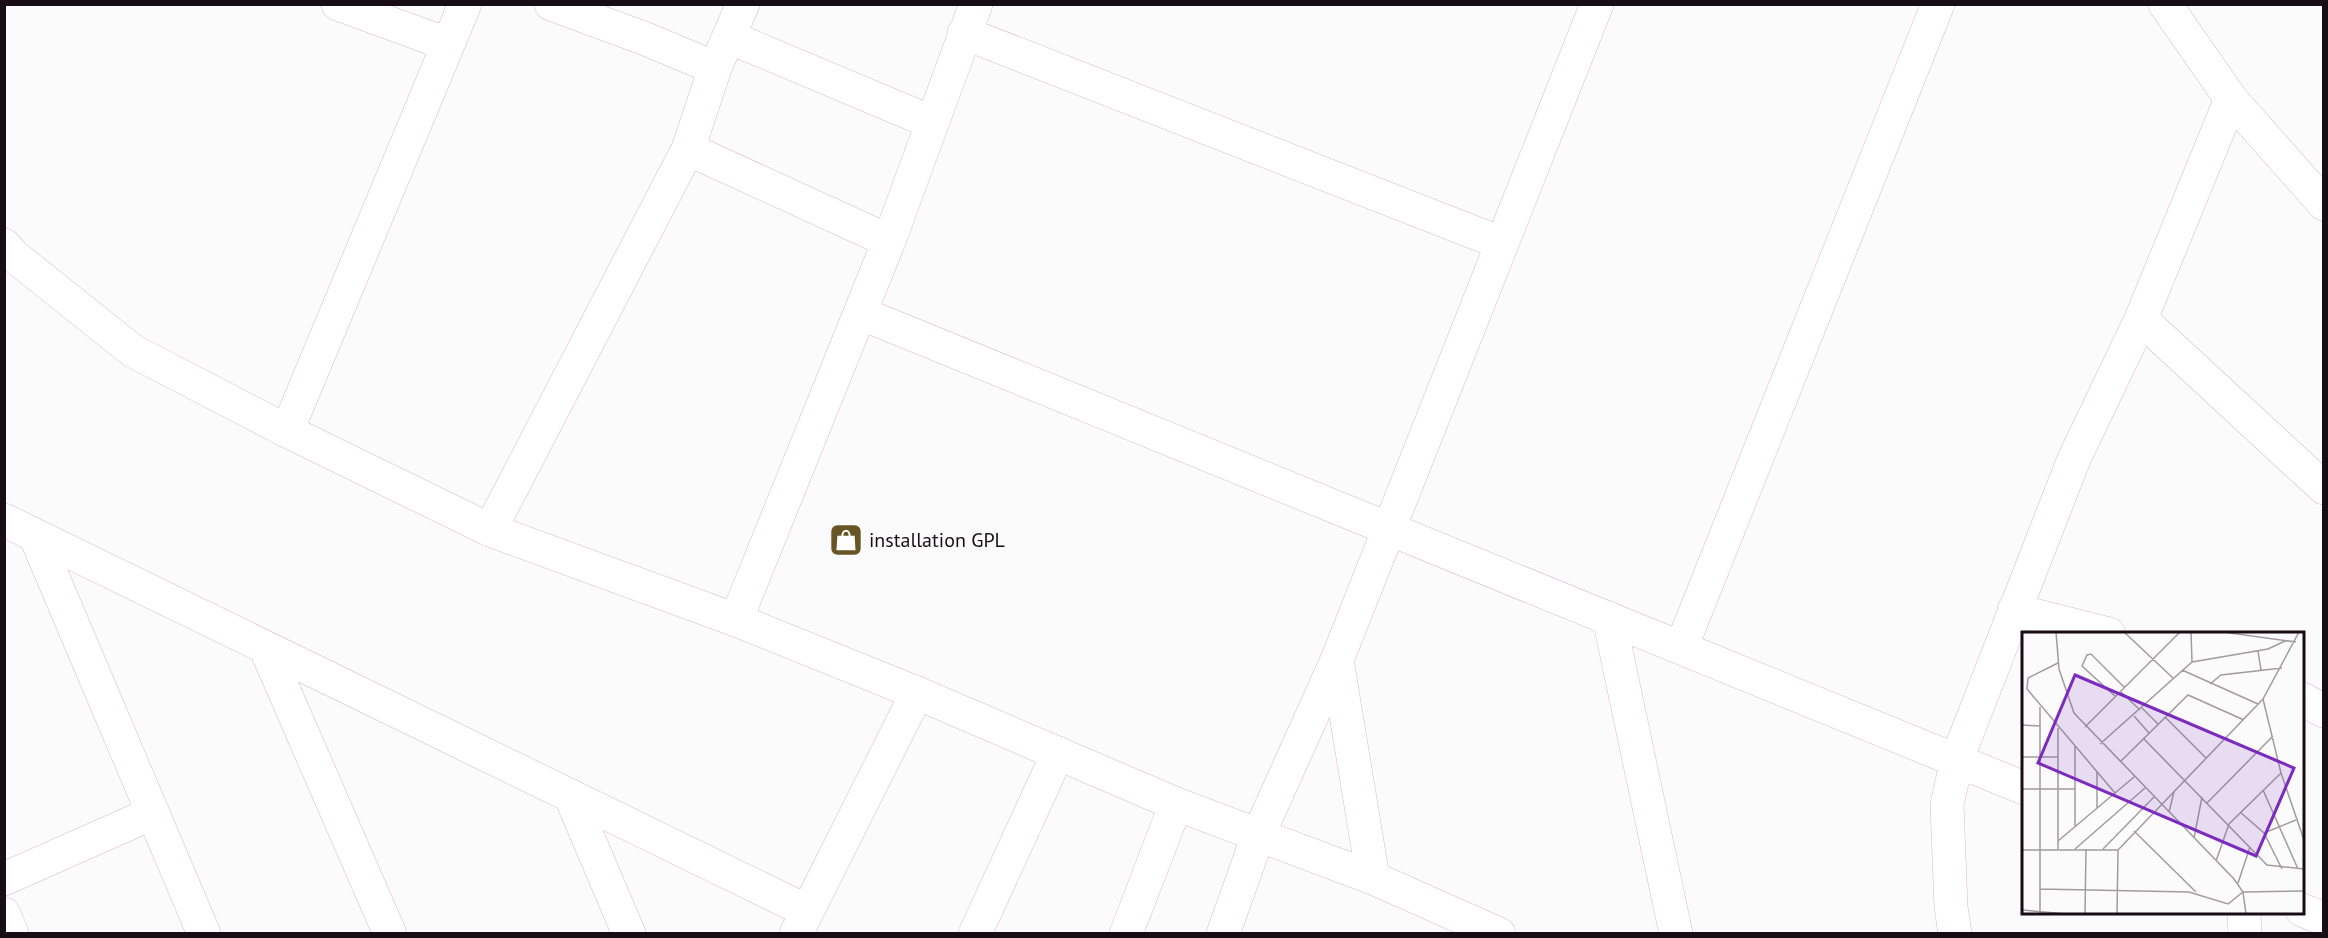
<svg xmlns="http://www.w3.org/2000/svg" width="2328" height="938" font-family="'PT Sans',sans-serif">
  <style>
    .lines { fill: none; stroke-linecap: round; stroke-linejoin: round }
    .street-casing { stroke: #dbb9cb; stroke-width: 34 }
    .secondary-casing { stroke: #dbb9cb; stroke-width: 34 }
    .street { stroke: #fff; stroke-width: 33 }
    .secondary { stroke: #fff; stroke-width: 33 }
    .labels { text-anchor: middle; stroke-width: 5; stroke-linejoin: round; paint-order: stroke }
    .poi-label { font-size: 20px; fill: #190d14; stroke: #fbfbfb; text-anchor: start }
    .inset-road { fill: none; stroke: #a19c9f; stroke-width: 1.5 }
    .view { fill: #7b2cbf; fill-opacity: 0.15; stroke: #7b2cbf; stroke-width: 3 }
    .inset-edge { fill: none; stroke: #190d14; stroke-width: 3 }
  </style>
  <rect width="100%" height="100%" fill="#fbfbfb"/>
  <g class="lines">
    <defs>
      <path id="street" d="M338 4 447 44
        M551 4 646 39 715 68
        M2165 4 2231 99 2324 204
        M964 33 1501 243
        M729 37 931 122
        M688 149 889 241
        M860 313 2024 788
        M2141 319 2324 488
        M287 431 465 4
        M4 520 807 911
        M490 530 688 149 715 68 743 4
        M35 535 204 934
        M2014 610 2109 634
        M1609 618 1676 934
        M736 620 889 241 976 4
        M265 647 390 934
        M1681 648 1938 4
        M1337 660 1373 878
        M2302 699 2324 711
        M570 795 629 934
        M4 879 153 813
        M2302 910 2324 919
        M2244 912 2245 934
        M4 914 12 934
        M796 934 917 693
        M975 934 1058 753
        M1126 934 1176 804
        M1223 934 1258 836 1337 660 1597 4
        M1955 934 1951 907 1947 805 1957 759 2074 459 2141 319 2231 99"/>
      <path id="secondary" d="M4 245 14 256 133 351 287 431 490 530 736 620 917 693 1176 804 1373 878 1499 934"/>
    </defs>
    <use href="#street" class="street-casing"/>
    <use href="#secondary" class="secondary-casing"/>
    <use href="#street" class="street"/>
    <use href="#secondary" class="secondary"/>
  </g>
  <defs>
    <symbol id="shop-square" viewBox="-11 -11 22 22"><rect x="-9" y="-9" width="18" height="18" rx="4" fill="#685524" stroke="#fbfbfb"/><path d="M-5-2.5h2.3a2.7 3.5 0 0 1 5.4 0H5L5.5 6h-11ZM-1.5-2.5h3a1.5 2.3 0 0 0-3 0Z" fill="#fff"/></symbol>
  </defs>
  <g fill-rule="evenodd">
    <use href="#shop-square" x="827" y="521" width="38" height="38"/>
  </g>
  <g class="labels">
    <g class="poi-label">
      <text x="869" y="547">installation GPL</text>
    </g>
  </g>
  <g transform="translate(2022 632)">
    <rect width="282" height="282" fill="#fbfbfb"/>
    <path class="inset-road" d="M34 0 37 37 52 81 212 247 221 260 224 282M102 0 151 46M169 0 170 30M201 0 274 10M236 19 239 38M36 31 6 46 5 57 93 161M160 38 236 72M188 52 199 43 260 36M99 60 118 78M94 65 60 34 65 23 69 22 103 56M241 67 259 141 282 208M18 75V282M120 76 136 92M112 84 127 101M143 85 184 126M0 93 18 94M63 95 158 0M36 96V217M122 107 245 233 282 237M78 112 170 30 246 17 263 9M53 114V194M0 125H36M98 130 166 63 222 88M75 140V176M0 157H53M241 158 276 237M185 171 251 104M147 180 152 160M218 180 242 201 260 237M112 199 174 260M242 201 274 188M172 206 180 165M36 209 112 145M53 217 123 156M81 217 132 165M0 218H96M194 229 207 192 259 141M216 251 228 215M18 257 167 260 206 272 221 260 282 259M0 278 45 282M63 282 64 217M95 282 96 218 241 67 277 0"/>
    <path class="view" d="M53 43 272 136 234 224 16 131Z"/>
    <rect width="282" height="282" class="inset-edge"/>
  </g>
  <rect width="2328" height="938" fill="none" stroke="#190d14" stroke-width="12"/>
</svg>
